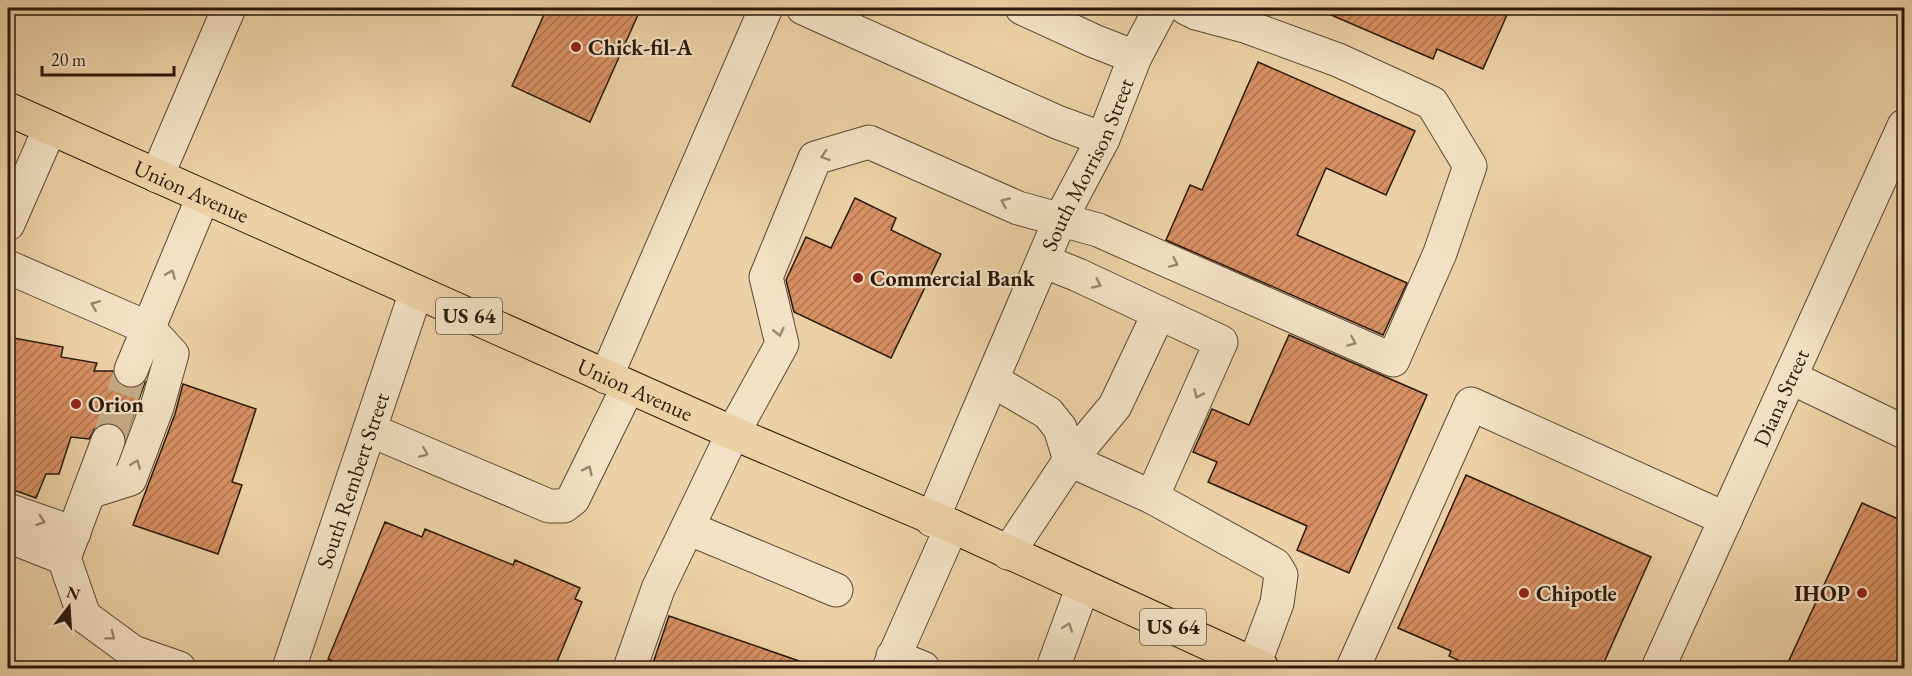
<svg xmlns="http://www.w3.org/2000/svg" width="1912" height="676" font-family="'EB Garamond',serif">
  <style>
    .building { fill: url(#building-hatch); stroke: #2b190c; stroke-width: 1.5 }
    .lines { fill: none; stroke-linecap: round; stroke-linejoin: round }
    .minor-tunnel { stroke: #c5ac86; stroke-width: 33; stroke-dasharray: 33 16; stroke-linecap: butt }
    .minor-casing { stroke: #5b4732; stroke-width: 35 }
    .major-casing { stroke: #2b190c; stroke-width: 35 }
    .minor { stroke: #f2e1c4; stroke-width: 33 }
    .major { stroke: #ebd1a5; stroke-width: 33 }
    .oneway { stroke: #988771 }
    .poi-dot { fill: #8f2418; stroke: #f2e1c4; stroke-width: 2 }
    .labels { text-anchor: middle; stroke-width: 4.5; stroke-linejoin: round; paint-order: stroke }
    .shield { fill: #f2e1c4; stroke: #675543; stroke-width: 1.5 }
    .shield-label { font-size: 21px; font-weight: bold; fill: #2b190c }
    .poi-label { font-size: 22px; font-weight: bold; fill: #2b190c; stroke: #f2e1c4; text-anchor: start }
    .street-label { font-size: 22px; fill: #2b190c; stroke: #f2e1c4 }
  </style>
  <defs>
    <pattern id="building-hatch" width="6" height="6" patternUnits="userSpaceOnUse" patternTransform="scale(1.5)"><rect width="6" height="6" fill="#d68f62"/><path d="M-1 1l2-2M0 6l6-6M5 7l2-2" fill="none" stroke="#ae744f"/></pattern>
  </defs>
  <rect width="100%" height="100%" fill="#ebd1a5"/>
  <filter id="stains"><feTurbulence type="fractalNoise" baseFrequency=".00333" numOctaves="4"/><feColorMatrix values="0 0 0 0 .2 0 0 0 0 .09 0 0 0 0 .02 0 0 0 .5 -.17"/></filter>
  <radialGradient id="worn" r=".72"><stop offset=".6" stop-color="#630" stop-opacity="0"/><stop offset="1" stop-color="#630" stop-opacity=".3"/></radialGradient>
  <path class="building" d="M547 8H641L590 122 512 86Z
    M1315 8H1510L1483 69 1437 49 1433 59Z
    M1258 62 1415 131 1386 195 1326 168 1297 235 1407 283 1383 335 1166 240 1190 185 1202 190Z
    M855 198 896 218 891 230 941 254 891 358 794 312 786 280 806 237 831 248Z
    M1289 335 1427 395 1349 573 1297 550 1307 526 1208 482 1217 462 1193 452 1212 409 1249 425Z
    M8 337 63 347 61 357 97 363 94 371H113L116 381 124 387 134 388 145 382 126 436 122 429 115 424 106 422 96 427 89 439 71 437 59 474H46L36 498 8 488Z
    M183 384 256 409 232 482 242 485 218 554 133 525 175 414Z
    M1466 475 1651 557 1601 669H1476L1449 656 1451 651 1398 628Z
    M1862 503 1905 522V669H1785Z
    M385 522 422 537 425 529 513 565 515 560 580 588 575 599 582 602 554 669H352L328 659Z
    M669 616 805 663 804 669H651Z"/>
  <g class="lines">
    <path class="minor-tunnel" d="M108 441 131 370"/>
    <defs>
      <g id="minor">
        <path d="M803 8 1057 122 1103 139"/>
        <path d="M1022 8 1094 41 1135 57"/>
        <path d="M157 176 229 8"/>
        <path d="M8 224 50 128"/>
        <path d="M1043 261 1078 275 1221 342 1152 497"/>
        <path d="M8 267 148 328 172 354 157 407 130 479 89 492"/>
        <path d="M131 370 203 197"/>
        <path d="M606 377 766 8"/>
        <path d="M1790 377 1904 432"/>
        <path d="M992 380 1048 413 1060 428 1070 460"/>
        <path d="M370 430 549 506H564L573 499 628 387"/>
        <path d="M108 441 64 558 84 616 133 652 179 668"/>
        <path d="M1070 460 1115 406 1159 313"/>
        <path d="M8 510 74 533"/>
        <path id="s1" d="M932 520 1060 220 1103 139 1135 57 1161 8"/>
        <path d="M688 528 836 590"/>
        <path d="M8 536 64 558"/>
        <path d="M1008 553 1070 460 1152 497 1275 565 1281 575 1277 603 1254 665"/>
        <path d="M893 656 923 668"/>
        <path id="s2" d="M289 668 416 292"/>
        <path d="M630 668 658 589 733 433 782 344 766 277 815 158 869 142 1018 208 1098 230 1393 360 1440 253 1470 166 1432 103 1338 60 1245 26 1196 13 1186 8"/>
        <path d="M889 668 952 526"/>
        <path d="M1053 668 1083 586"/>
        <path d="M1353 668 1471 404 1726 519"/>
        <path id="s3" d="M1658 668 1904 126"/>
      </g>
      <g id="major">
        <path id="s4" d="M8 109 733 433 952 526 1262 668"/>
      </g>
    </defs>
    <use href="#minor" class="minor-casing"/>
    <use href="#major" class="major-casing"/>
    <use href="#minor" class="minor"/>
    <use href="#major" class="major"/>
  </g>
  <defs><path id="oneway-chevron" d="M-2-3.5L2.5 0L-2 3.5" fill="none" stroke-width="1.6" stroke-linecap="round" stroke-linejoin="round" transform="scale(1.5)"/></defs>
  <g class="oneway">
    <use href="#oneway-chevron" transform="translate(825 156) rotate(161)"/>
    <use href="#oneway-chevron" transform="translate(1005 202) rotate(-156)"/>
    <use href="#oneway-chevron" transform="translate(1174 263) rotate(24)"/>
    <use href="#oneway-chevron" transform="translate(171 274) rotate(-67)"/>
    <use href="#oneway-chevron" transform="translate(1097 284) rotate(25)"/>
    <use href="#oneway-chevron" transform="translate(95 305) rotate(-157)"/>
    <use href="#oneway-chevron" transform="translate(779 332) rotate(77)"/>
    <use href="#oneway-chevron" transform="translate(1352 342) rotate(24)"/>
    <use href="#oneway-chevron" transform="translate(1198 394) rotate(114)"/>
    <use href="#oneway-chevron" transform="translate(424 453) rotate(23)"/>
    <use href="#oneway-chevron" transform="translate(136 464) rotate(-69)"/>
    <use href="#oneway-chevron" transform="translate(588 470) rotate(-64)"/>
    <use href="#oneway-chevron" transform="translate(41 521) rotate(19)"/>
    <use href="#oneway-chevron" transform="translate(1068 627) rotate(-70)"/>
    <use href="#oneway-chevron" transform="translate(111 636) rotate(37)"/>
  </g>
  <g class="poi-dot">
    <circle cx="576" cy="47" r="6"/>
    <circle cx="858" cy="278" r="6"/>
    <circle cx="76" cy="404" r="6"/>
    <circle cx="1524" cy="593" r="6"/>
    <circle cx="1862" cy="593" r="6"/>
  </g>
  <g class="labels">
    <g class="shield">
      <rect x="436" y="298" width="66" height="36" rx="4.5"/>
      <rect x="1140" y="609" width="66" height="36" rx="4.5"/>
    </g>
    <g class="shield-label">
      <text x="469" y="323">US 64</text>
      <text x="1173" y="634">US 64</text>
    </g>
    <g class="poi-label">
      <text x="588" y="55">Chick-fil-A</text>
      <text x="870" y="286">Commercial Bank</text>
      <text x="88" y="412">Orion</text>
      <text x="1536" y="601">Chipotle</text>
      <text x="1850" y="601" text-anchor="end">IHOP</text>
    </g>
    <g class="street-label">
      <text dy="8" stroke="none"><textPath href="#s1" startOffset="388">South Morrison Street</textPath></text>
      <text dy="8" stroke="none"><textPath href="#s4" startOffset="201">Union Avenue</textPath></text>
      <text dy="8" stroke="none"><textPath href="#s4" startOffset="687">Union Avenue</textPath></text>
      <text dy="8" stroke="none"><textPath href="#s3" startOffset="297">Diana Street</textPath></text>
      <text dy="8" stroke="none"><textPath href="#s2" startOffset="198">South Rembert Street</textPath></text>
    </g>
  </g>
  <rect width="1912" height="676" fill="none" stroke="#ebd1a5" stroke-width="30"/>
  <rect x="9" y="9" width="1894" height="658" fill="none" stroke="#2b190c" stroke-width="3"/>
  <rect x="15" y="15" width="1882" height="646" fill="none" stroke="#2b190c" stroke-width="1.5"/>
  <g transform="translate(69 607) rotate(17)" stroke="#f2e1c4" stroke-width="4.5" paint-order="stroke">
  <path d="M0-4.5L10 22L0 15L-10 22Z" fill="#2b190c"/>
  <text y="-9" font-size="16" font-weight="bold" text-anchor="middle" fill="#2b190c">N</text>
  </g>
  <path d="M42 66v9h132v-9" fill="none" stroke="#2b190c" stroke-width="3"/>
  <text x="51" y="66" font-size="18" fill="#2b190c" stroke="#f2e1c4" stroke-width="4.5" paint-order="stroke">20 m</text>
  <rect width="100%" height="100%" filter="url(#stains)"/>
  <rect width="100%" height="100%" fill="url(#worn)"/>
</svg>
